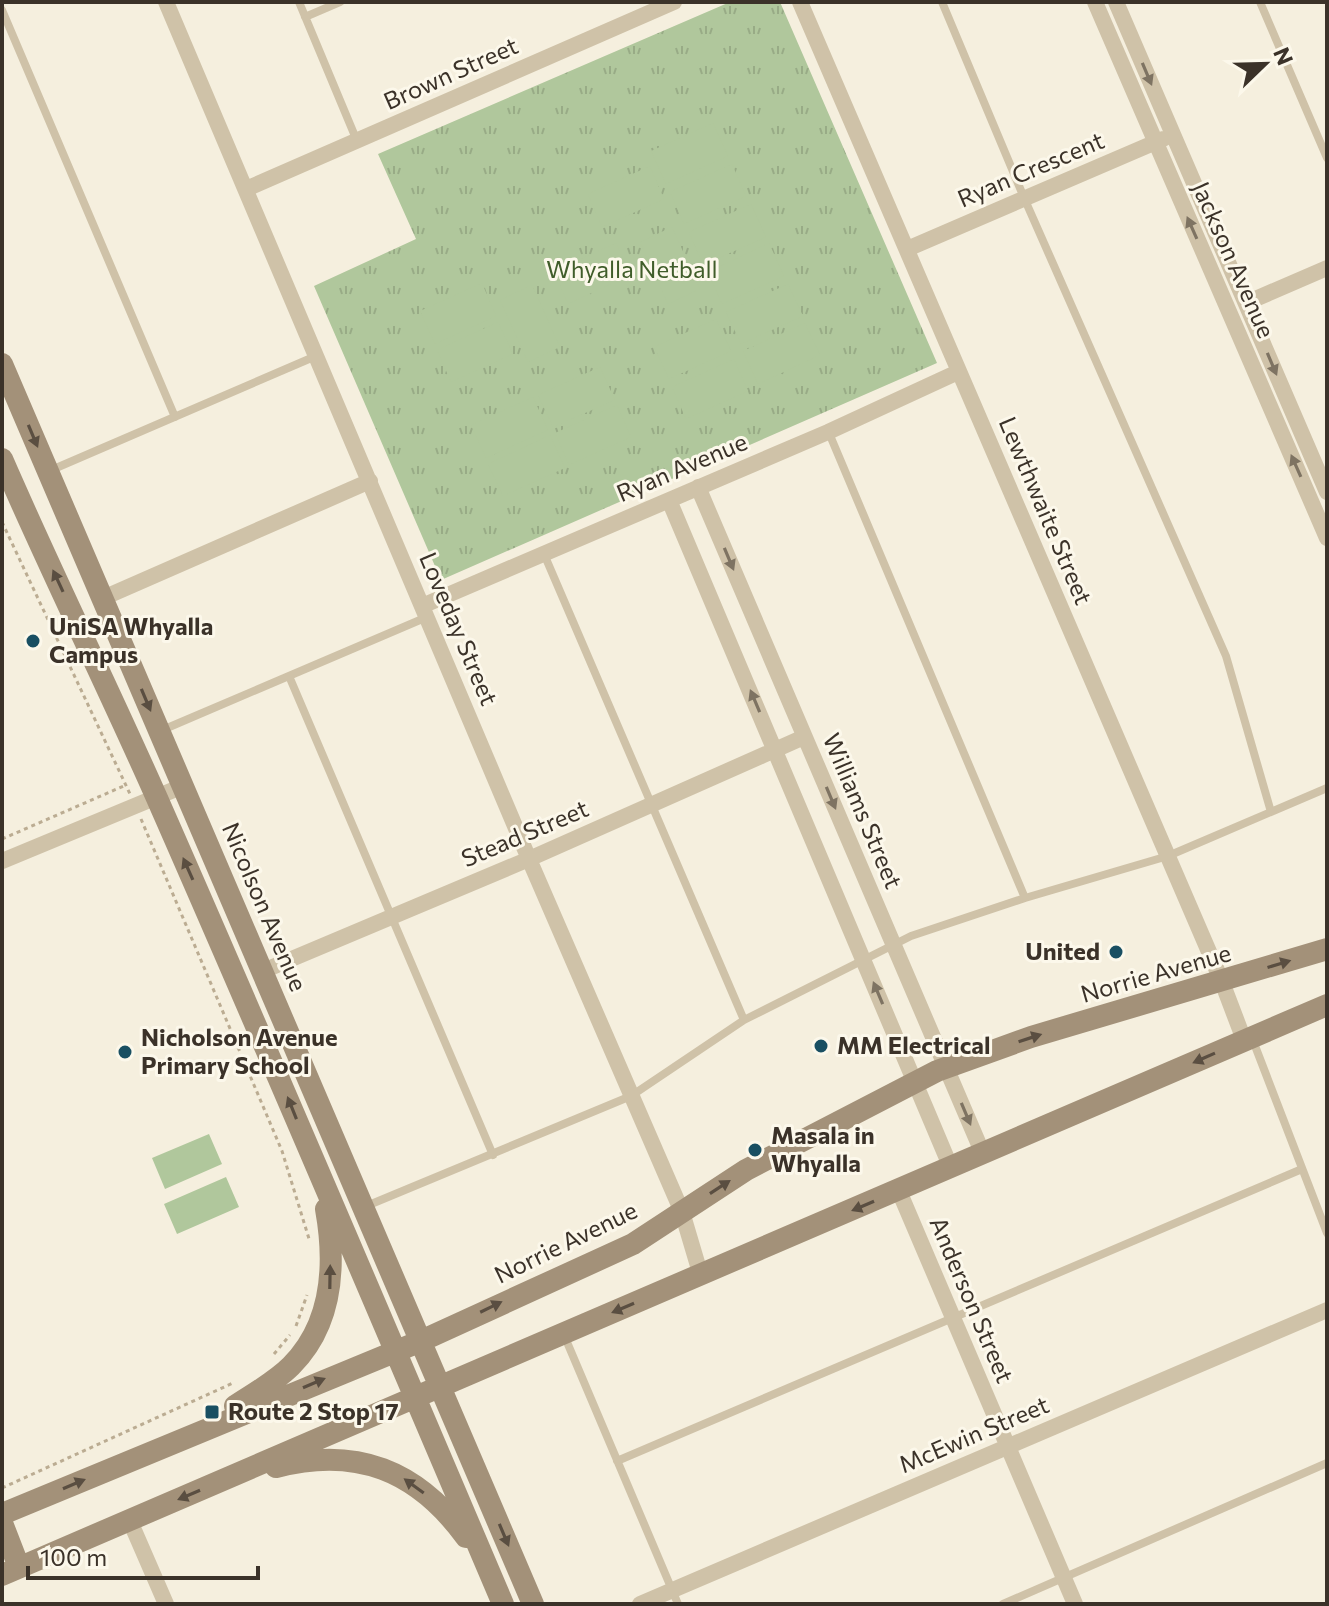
<svg xmlns="http://www.w3.org/2000/svg" width="1329" height="1606" font-family="Commissioner,sans-serif">
  <style>
    .park { fill: url(#park-tufts) }
    .garden { fill: #b0c79c }
    .lines { fill: none; stroke-linecap: round; stroke-linejoin: round }
    .path { stroke: #bbac92; stroke-width: 3; stroke-dasharray: 4 4; stroke-linecap: butt }
    .service { stroke: #cfc2a8; stroke-width: 8 }
    .minor { stroke: #cfc2a8; stroke-width: 16 }
    .secondary { stroke: #a39179; stroke-width: 22 }
    .oneway { fill: #7e7362 }
    .oneway2 { fill: #5a4e41 }
    .poi-dot { fill: #194f62; stroke: #fcf8eb; stroke-width: 3 }
    .labels { text-anchor: middle; stroke-width: 6; stroke-linejoin: round; paint-order: stroke }
    .street-label { font-size: 24px; fill: #3b3229; stroke: #fcf8eb }
    .park-label { font-size: 24px; fill: #405d2a; stroke: #fcf8eb }
    .poi-label { font-size: 24px; font-weight: bold; fill: #3b3229; stroke: #fcf8eb; text-anchor: start }
  </style>
  <defs>
    <pattern id="park-tufts" width="24" height="20" patternUnits="userSpaceOnUse" patternTransform="scale(2)"><rect width="24" height="20" fill="#b0c79c"/><path d="M3 7l-1-3M5 7V3M7 7l1-3M15 17l-1-3M17 17v-4M19 17l1-3" fill="none" stroke="#98ab86"/></pattern>
  </defs>
  <rect width="100%" height="100%" fill="#f5efde"/>
  <path class="park" d="M730 2H780L937 363 441 580 314 286 416 239 378 154Z"/>
  <path class="garden" d="M713 123 728 156 666 184 651 151Z
    M732 164 746 196 684 224 670 192Z
    M650 166 664 199 602 227 588 194Z
    M751 204 766 237 703 265 689 232Z
    M672 227 700 289 668 304 640 242Z
    M616 243 630 275 568 304 554 271Z
    M769 243 784 276 722 304 708 272Z
    M482 283 496 316 435 344 420 311Z
    M788 284 803 316 741 344 726 312Z
    M532 285 560 347 528 362 500 300Z
    M716 319 731 351 669 379 654 347Z
    M498 322 513 354 451 382 437 350Z
    M805 323 820 355 758 384 743 351Z
    M734 359 748 391 686 419 672 387Z
    M600 367 615 400 553 427 538 395Z
    M533 397 548 430 486 458 471 425Z
    M617 405 631 437 569 465 555 433Z
    M550 435 565 468 503 496 488 464Z
    M209 1134 222 1164 165 1189 152 1158Z
    M226 1177 239 1207 177 1234 164 1204Z"/>
  <g class="lines">
    <path class="path" d="M2 522 130 794
      M141 819 282 1151 310 1242
      M2 839 126 785
      M296 1326 307 1295
      M274 1354 290 1335
      M2 1488 233 1383"/>
    <path class="service" d="M299 2 357 141
      M942 2 1025 200 1226 656 1271 812
      M1260 2 1327 158
      M2 10 175 417
      M305 17 340 2
      M829 433 1025 898
      M49 471 316 356
      M544 554 744 1020
      M289 676 493 1155
      M160 731 427 617
      M1252 1038 1327 1233
      M364 1207 631 1096 744 1020 911 936 1025 898 1168 856 1327 788
      M564 1335 678 1604
      M617 1461 1302 1169
      M1003 1604 1327 1463"/>
    <path class="minor" d="M166 2 529 859 682 1212 701 1276
      M800 2 1222 982 1244 1040
      M1095 2 1327 538
      M1116 2 1327 492
      M246 189 674 2
      M907 249 1163 139
      M1246 303 1327 268
      M698 487 983 1154
      M669 500 951 1168
      M103 598 370 481
      M422 606 828 432 958 372
      M2 861 183 786
      M263 971 529 859 804 737
      M899 1191 1075 1604
      M130 1521 166 1604
      M640 1604 1327 1310"/>
    <path class="secondary" d="M2 364 533 1604
      M2 459C51 572 106 683 156 796 274 1064 388 1334 503 1604
      M235 1406C253 1394 275 1382 291 1366 333 1324 336 1265 326 1209
      M276 1467C356 1446 417 1470 466 1537
      M2 1514 421 1341 633 1244 746 1170 937 1071 1031 1037 1327 949
      M2 1523 19 1567
      M2 1575 1327 1005"/>
  </g>
  <defs><path id="oneway-solid" d="M-6-.8H1V-3.2L6.5 0L1 3.2V.8H-6Z" transform="scale(2)"/></defs>
  <g class="oneway">
    <use href="#oneway-solid" transform="translate(1147 74) rotate(67)"/>
    <use href="#oneway-solid" transform="translate(1192 228) rotate(-114)"/>
    <use href="#oneway-solid" transform="translate(1272 364) rotate(67)"/>
    <use href="#oneway-solid" transform="translate(1296 466) rotate(-114)"/>
    <use href="#oneway-solid" transform="translate(729 559) rotate(67)"/>
    <use href="#oneway-solid" transform="translate(755 701) rotate(-113)"/>
    <use href="#oneway-solid" transform="translate(831 798) rotate(67)"/>
    <use href="#oneway-solid" transform="translate(878 993) rotate(-113)"/>
    <use href="#oneway-solid" transform="translate(966 1114) rotate(67)"/>
  </g>
  <g class="oneway2">
    <use href="#oneway-solid" transform="translate(33 436) rotate(67)"/>
    <use href="#oneway-solid" transform="translate(58 581) rotate(-115)"/>
    <use href="#oneway-solid" transform="translate(146 700) rotate(67)"/>
    <use href="#oneway-solid" transform="translate(188 869) rotate(-114)"/>
    <use href="#oneway-solid" transform="translate(1279 964) rotate(-17)"/>
    <use href="#oneway-solid" transform="translate(1030 1038) rotate(-18)"/>
    <use href="#oneway-solid" transform="translate(1204 1058) rotate(156)"/>
    <use href="#oneway-solid" transform="translate(292 1108) rotate(-112)"/>
    <use href="#oneway-solid" transform="translate(720 1187) rotate(-33)"/>
    <use href="#oneway-solid" transform="translate(863 1206) rotate(157)"/>
    <use href="#oneway-solid" transform="translate(330 1277) rotate(-89)"/>
    <use href="#oneway-solid" transform="translate(491 1307) rotate(-26)"/>
    <use href="#oneway-solid" transform="translate(623 1308) rotate(157)"/>
    <use href="#oneway-solid" transform="translate(314 1383) rotate(-23)"/>
    <use href="#oneway-solid" transform="translate(74 1484) rotate(-23)"/>
    <use href="#oneway-solid" transform="translate(414 1486) rotate(-144)"/>
    <use href="#oneway-solid" transform="translate(189 1495) rotate(157)"/>
    <use href="#oneway-solid" transform="translate(504 1535) rotate(67)"/>
  </g>
  <g class="poi-dot">
    <circle cx="33" cy="641" r="8"/>
    <circle cx="1116" cy="952" r="8"/>
    <circle cx="821" cy="1046" r="8"/>
    <circle cx="125" cy="1052" r="8"/>
    <circle cx="755" cy="1150" r="8"/>
    <rect x="204" y="1404" width="16" height="16" rx="4"/>
  </g>
  <g class="labels">
    <g class="street-label">
      <text transform="translate(451 74) rotate(-24)" y="8">Brown Street</text>
      <text transform="translate(1031 170) rotate(-23)" y="8">Ryan Crescent</text>
      <text transform="translate(1233 260) rotate(66)" y="8">Jackson Avenue</text>
      <text transform="translate(682 468) rotate(-23)" y="8">Ryan Avenue</text>
      <text transform="translate(1045 511) rotate(67)" y="8">Lewthwaite Street</text>
      <text transform="translate(458 629) rotate(67)" y="8">Loveday Street</text>
      <text transform="translate(862 811) rotate(67)" y="8">Williams Street</text>
      <text transform="translate(525 834) rotate(-23)" y="8">Stead Street</text>
      <text transform="translate(264 907) rotate(67)" y="8">Nicolson Avenue</text>
      <text transform="translate(1156 974) rotate(-16)" y="8">Norrie Avenue</text>
      <text transform="translate(566 1243) rotate(-26)" y="8">Norrie Avenue</text>
      <text transform="translate(971 1300) rotate(67)" y="8">Anderson Street</text>
      <text transform="translate(974 1435) rotate(-23)" y="8">McEwin Street</text>
    </g>
    <g class="park-label">
      <text x="632" y="278">Whyalla Netball</text>
    </g>
    <g class="poi-label">
      <text x="49" y="635">UniSA Whyalla<tspan x="49" dy="28">Campus</tspan></text>
      <text x="1100" y="960" text-anchor="end">United</text>
      <text x="141" y="1046">Nicholson Avenue<tspan x="141" dy="28">Primary School</tspan></text>
      <text x="837" y="1054">MM Electrical</text>
      <text x="771" y="1144">Masala in<tspan x="771" dy="28">Whyalla</tspan></text>
      <text x="228" y="1420">Route 2 Stop 17</text>
    </g>
  </g>
  <rect width="1329" height="1606" fill="none" stroke="#3b3229" stroke-width="8"/>
  <g transform="translate(1265 64) rotate(67)" stroke="#fcf8eb" stroke-width="6" paint-order="stroke">
  <path d="M0-6L14 30L0 20L-14 30Z" fill="#3b3229"/>
  <text y="-12" font-size="22" font-weight="bold" text-anchor="middle" fill="#3b3229">N</text>
  </g>
  <path d="M28 1566v12h230v-12" fill="none" stroke="#3b3229" stroke-width="4"/>
  <text x="40" y="1566" font-size="24" fill="#3b3229" stroke="#fcf8eb" stroke-width="6" paint-order="stroke">100 m</text>
</svg>
